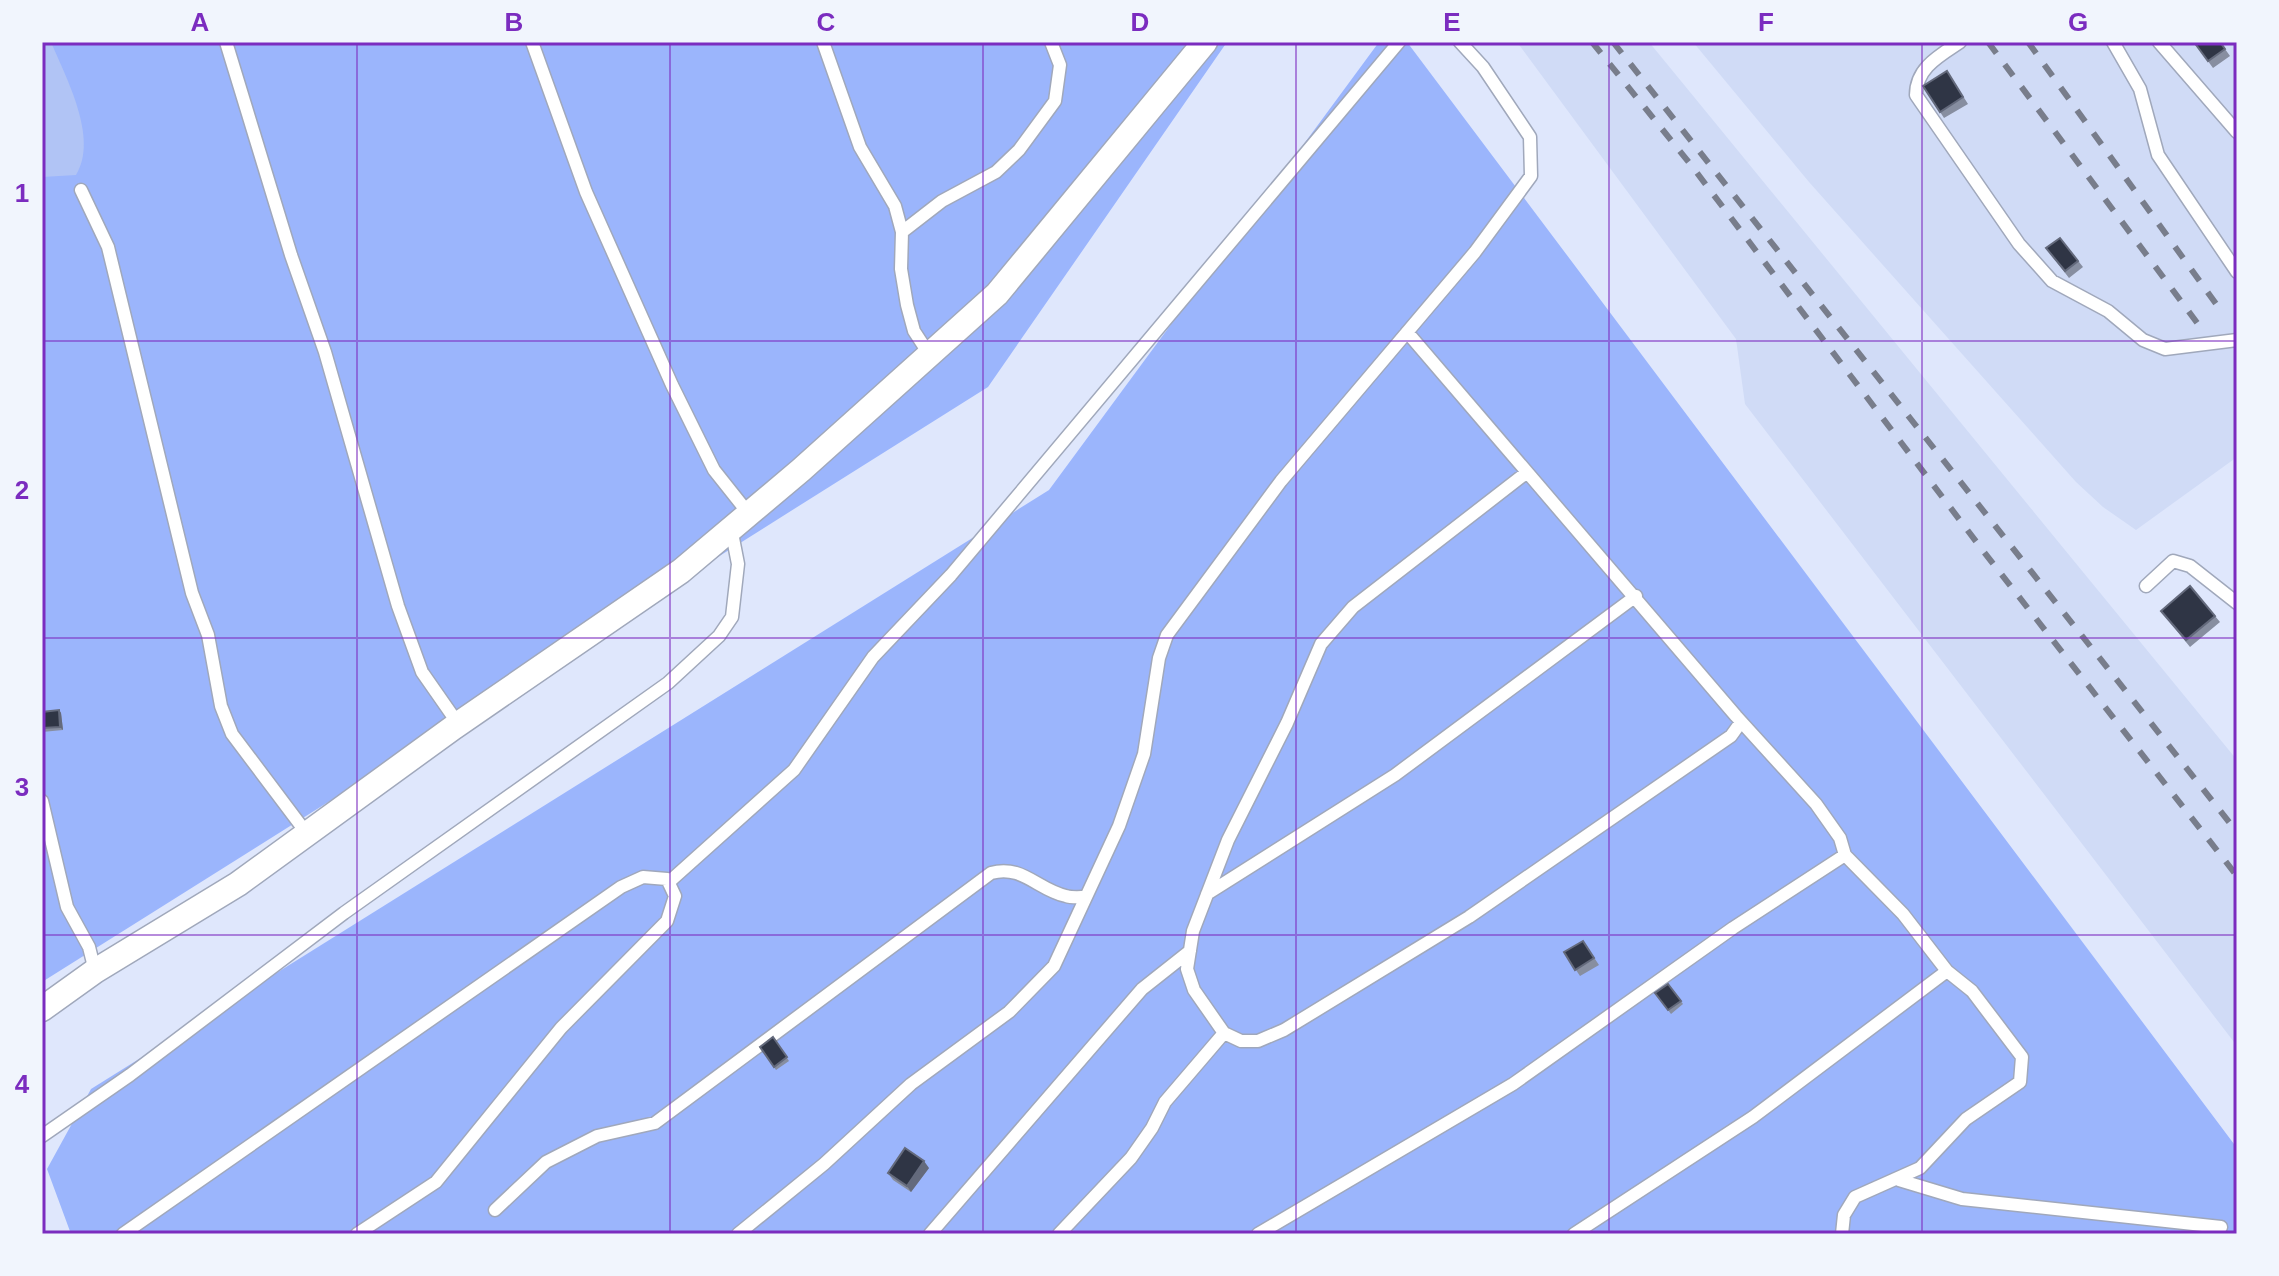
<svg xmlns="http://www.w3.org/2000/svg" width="2279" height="1276" font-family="Arial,sans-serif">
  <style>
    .built { fill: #d0dbf6 }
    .green { fill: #9bb5fc }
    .water { fill: #b1c4f5 }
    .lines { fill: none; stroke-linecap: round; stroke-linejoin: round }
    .lane-casing { stroke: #a0a8bb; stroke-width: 15 }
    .street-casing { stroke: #a0a8bb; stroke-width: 27 }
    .lane { stroke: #fff; stroke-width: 12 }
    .street { stroke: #fff; stroke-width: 24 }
    .rail { stroke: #787d8b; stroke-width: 6; stroke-dasharray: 14 14; stroke-linecap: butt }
    .wall { fill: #878ea0 }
    .shaded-wall { fill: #646a7c }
    .building { fill: #2f3545; stroke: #646a7c; stroke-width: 2 }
    .grid { fill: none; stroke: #7b2cbf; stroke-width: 2; stroke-opacity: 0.55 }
    .neatline { fill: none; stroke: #7b2cbf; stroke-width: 3 }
    .grid-label { font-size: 26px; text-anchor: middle; font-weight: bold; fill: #7b2cbf }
  </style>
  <rect width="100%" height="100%" fill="#dfe7fc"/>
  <path class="built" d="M1517 42H1649L2237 760V1046L1745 404 1736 339Z
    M1693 42H2237V457L2136 530 2103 507 2076 482 1809 182Z"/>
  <path class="green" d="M42 42H1227L988 387 42 982Z
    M1379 42H1407L2237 1148V1234H71L47 1169 91 1089 1049 490Z"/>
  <path class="water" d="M42 42H51C66 78 99 138 76 175L42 177Z"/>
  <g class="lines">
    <defs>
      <path id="lane" d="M226 42 291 255 325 352 398 606 422 672 452 715 454 727
        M532 42 586 192 672 385 714 470 749 514
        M823 42 860 147 895 206 902 232 901 269 907 305 914 331 929 354
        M1960 42C1939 56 1916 68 1916 95L2019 244 2052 281 2108 311 2143 340 2165 349 2237 340
        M2113 42 2140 89 2158 155 2237 272
        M2159 42 2237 132
        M81 190 108 247 192 593 208 635 221 706 232 734 308 835
        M902 232 942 201 996 172 1019 150 1055 101 1060 65 1051 42
        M1407 332 1736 716 1816 804 1840 838 1845 855 1903 914 1947 971 1972 991 2022 1057 2020 1082 1966 1119 1920 1168 1855 1197 1844 1215 1842 1234
        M1526 473 1353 607 1321 644 1287 723 1228 840 1193 931 1187 969 1194 990 1224 1033 1241 1041H1258L1284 1030 1469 917 1731 736 1741 722
        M2146 586 2173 561 2190 566 2237 603
        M42 801 67 907 89 947 95 971
        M669 882 794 770 873 657 951 575 1399 42
        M1207 894 1395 775 1636 596
        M42 1136 130 1075 344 913 668 683 719 636 732 617 738 564 731 528
        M1899 1180 1962 1199 2221 1227
        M495 1210 546 1162 597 1136 655 1123 991 873C1022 864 1038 890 1066 896 1072 898 1080 897 1086 897
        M123 1234 621 887 643 877 667 879 675 896 667 921 561 1028 436 1182 357 1234
        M738 1234 824 1164 911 1084 1009 1012 1054 966 1119 826 1144 754 1159 658 1167 635 1281 481 1475 252 1531 176 1530 137 1483 67 1460 42
        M930 1234 1142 989 1190 951
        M1059 1234 1131 1158 1152 1128 1165 1102 1224 1033
        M1258 1234 1513 1084 1733 928 1845 855
        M1574 1234 1753 1117 1947 971"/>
      <path id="street" d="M42 1009 95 971 238 884 454 727 681 571 801 470 997 294 1205 42"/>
    </defs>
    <use href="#lane" class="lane-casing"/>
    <use href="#street" class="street-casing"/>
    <use href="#lane" class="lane"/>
    <use href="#street" class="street"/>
    <path class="rail" d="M1592 42 1691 165 1984 552 2237 876
      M1613 42 2237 832
      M1988 42 2201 328
      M2028 42 2219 308"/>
  </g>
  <path class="wall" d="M2194 42H2220L2230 56 2213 68Z
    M1947 71 1968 104 1944 118 1923 86Z
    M2060 238 2083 267 2069 278 2046 248Z
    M2161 611 2215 616 2220 622 2190 647Z
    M59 710 61 713 63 730 42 732V712Z
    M1583 941 1599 965 1580 976 1564 952Z
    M1668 984 1683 1004 1671 1014 1655 993Z
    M773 1037 789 1061 776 1070 760 1047Z
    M929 1168 911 1192 893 1180 888 1173Z"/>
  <path class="shaded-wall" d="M59 710 61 713 63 730 60 727Z
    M924 1161 929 1168 911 1192 907 1186Z"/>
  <path class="building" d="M2194 42H2220L2225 49 2208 61Z
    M1947 71 1963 97 1940 112 1923 86Z
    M2060 238 2078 261 2065 271 2046 248Z
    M2190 586 2215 616 2186 640 2161 611Z
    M59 710 60 727 42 728V712Z
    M1583 941 1594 958 1575 970 1564 952Z
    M1668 984 1681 1001 1668 1010 1655 993Z
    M773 1037 787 1057 774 1067 760 1047Z
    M905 1148 924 1161 907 1186 888 1173Z"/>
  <path class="grid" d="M357 42V1234M670 42V1234M983 42V1234M1296 42V1234M1609 42V1234M1922 42V1234M42 341H2237M42 638H2237M42 935H2237"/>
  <rect width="2279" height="1276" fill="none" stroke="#f1f5fd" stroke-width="88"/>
  <rect x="44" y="44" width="2191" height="1188" class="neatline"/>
  <g class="grid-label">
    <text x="200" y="31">A</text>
    <text x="514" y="31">B</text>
    <text x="826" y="31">C</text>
    <text x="1140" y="31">D</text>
    <text x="1452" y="31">E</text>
    <text x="1766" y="31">F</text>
    <text x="2078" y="31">G</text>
    <text x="22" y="202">1</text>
    <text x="22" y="499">2</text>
    <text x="22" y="796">3</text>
    <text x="22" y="1093">4</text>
  </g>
</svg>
